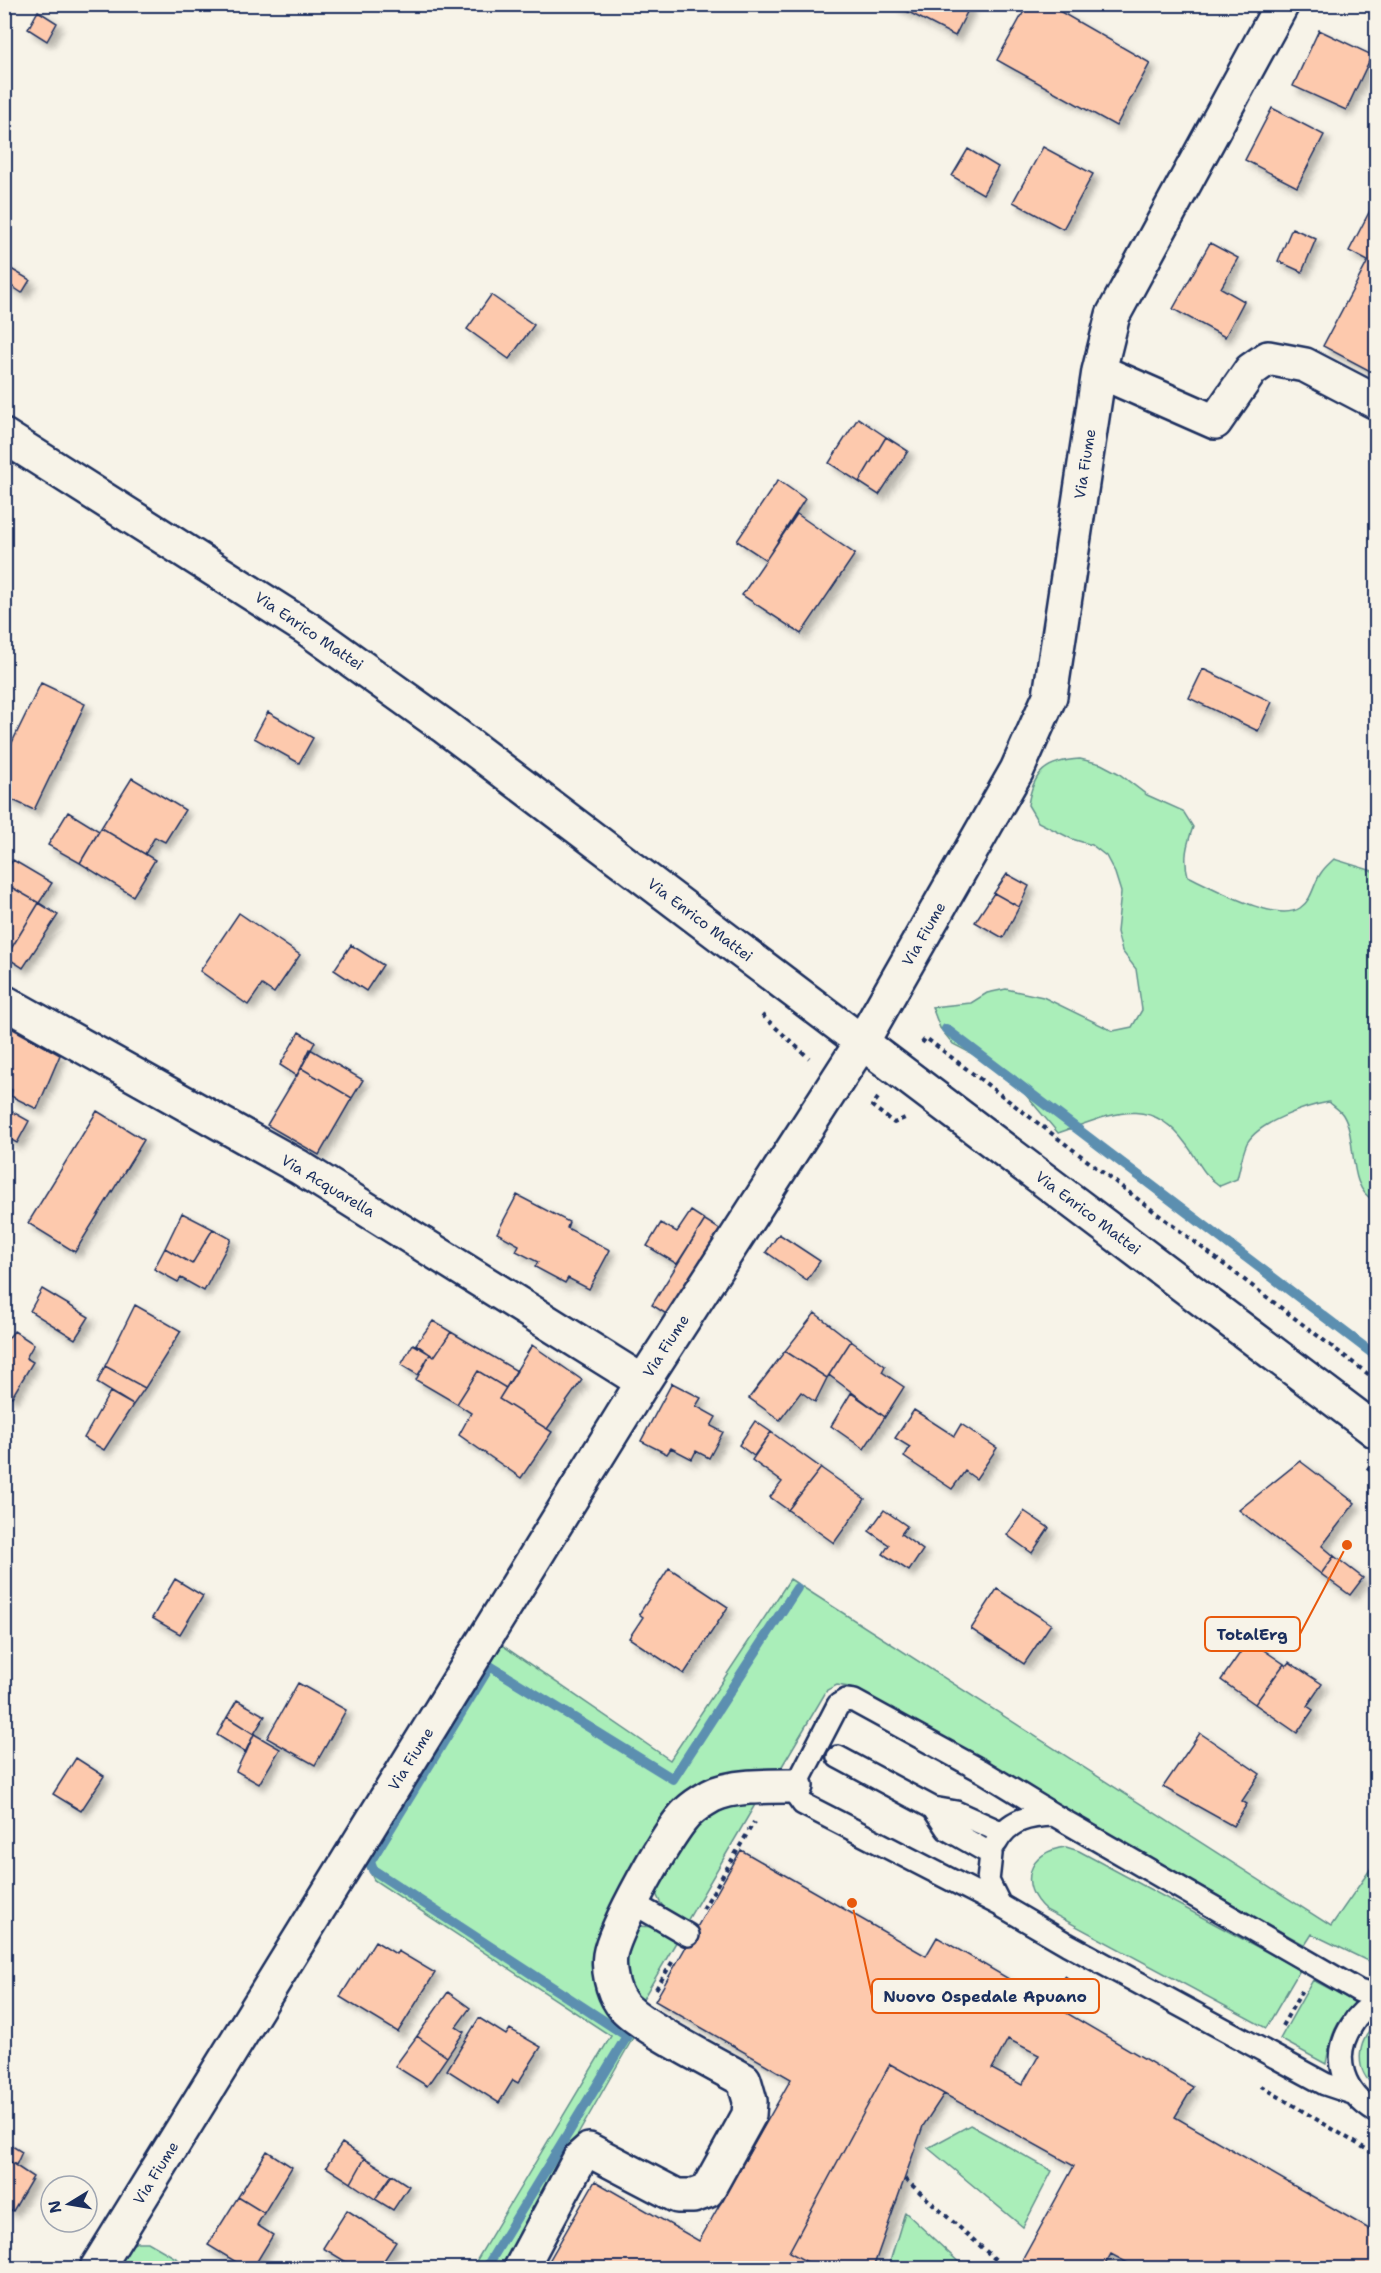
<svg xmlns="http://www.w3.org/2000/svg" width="1381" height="2273" font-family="'Shantell Sans',sans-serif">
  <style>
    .green { fill: #aaeeb9; stroke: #628e8c; stroke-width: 1.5 }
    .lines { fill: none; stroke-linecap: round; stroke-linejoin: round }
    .stream { stroke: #5b8fb0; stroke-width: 10 }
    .building { fill: #fdc9ad; stroke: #1b2f5e; stroke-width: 1.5; fill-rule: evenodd; filter: url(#shadow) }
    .lane-casing { stroke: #1b2f5e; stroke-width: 26 }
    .street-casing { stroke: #1b2f5e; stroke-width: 38 }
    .secondary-casing { stroke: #1b2f5e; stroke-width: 38 }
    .path { stroke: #1b2f5e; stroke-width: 4; stroke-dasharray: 4.5 4.5; stroke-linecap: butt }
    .lane { stroke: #f7f3e8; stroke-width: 21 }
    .street { stroke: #f7f3e8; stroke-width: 33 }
    .secondary { stroke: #f7f3e8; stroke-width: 33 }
    .labels { text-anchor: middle; stroke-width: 5; stroke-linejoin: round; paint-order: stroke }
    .street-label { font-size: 15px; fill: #1b2f5e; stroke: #f7f3e8 }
    .leader { fill: none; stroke: #e8590c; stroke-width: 2 }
    .callout-dot { fill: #e8590c; stroke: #f7f3e8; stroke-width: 2 }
    .callout { fill: #f7f3e8; stroke: #e8590c; stroke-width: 2 }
    .callout-label { font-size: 16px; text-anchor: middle; font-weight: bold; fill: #1b2f5e }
  </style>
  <defs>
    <filter id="shadow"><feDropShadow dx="5.5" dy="5.5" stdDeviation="3" flood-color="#0004"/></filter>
  </defs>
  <rect width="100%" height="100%" fill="#f7f3e8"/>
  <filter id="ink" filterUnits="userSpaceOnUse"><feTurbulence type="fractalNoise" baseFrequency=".0167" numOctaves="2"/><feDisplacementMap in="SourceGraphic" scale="12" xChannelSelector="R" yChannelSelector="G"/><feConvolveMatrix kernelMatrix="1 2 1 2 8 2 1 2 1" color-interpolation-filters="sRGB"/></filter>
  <g filter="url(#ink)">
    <path class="green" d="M1080 759 1101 764 1118 773 1147 795 1183 811 1193 827C1187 844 1183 858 1188 876 1212 887 1276 924 1300 908 1313 899 1313 884 1321 873 1324 868 1330 863 1334 859L1376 872V1202C1345 1187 1359 1141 1343 1115 1340 1110 1333 1106 1329 1102 1306 1106 1259 1122 1247 1143 1242 1154 1240 1168 1237 1179L1220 1186C1200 1172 1200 1162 1186 1144 1149 1092 1109 1116 1058 1133L1019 1087 988 1062 953 1044 940 1028 932 1007 971 1003 987 993 1006 989 1043 997 1113 1031 1132 1027 1142 1010 1136 969 1122 951 1117 932 1121 892 1115 873 1106 856 1092 845 1072 839 1038 822 1028 805C1033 772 1046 761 1080 759Z
      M790 1579 1331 1926 1376 1861V1965L1312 1934 1305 1945 849 1687 837 1685 827 1690 778 1773 714 1782 608 1930 634 2036 502 2268H472L611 2036 374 1880 362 1857 493 1639 670 1760Z
      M760 1796 686 1923C669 1913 655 1905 655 1883L704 1815Z
      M1066 1847 1079 1851 1300 1970 1266 2028 1046 1910C1017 1885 1028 1851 1066 1847Z
      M635 1926 657 1927 678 1939 640 2004 622 1980 626 1933Z
      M1313 1980 1357 2003C1335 2019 1330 2038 1326 2064L1280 2039Z
      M1376 2025V2087C1354 2073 1356 2040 1376 2025Z
      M970 2125 1052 2171 1023 2227 928 2148Z
      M905 2212 965 2268H888Z
      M137 2242H148L193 2268H115L128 2247Z"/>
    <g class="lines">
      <path class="stream" d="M946 1029 1376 1356
        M486 2268 627 2036 373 1870 370 1862 490 1666 673 1779 797 1588"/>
    </g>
    <path class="building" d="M893 4H971L955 36Z
      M1028 4H1047L1150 63 1116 126 997 60Z
      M38 11 57 23 47 41 28 29Z
      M1319 30 1372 55 1346 110 1293 86Z
      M1272 108 1324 135 1297 187 1245 160Z
      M1043 147 1093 174 1063 229 1013 202Z
      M968 149 998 167 983 194 952 176Z
      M1376 199V374L1323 346 1368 261 1349 251Z
      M1292 228 1316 239 1302 272 1278 261Z
      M1210 243 1238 258 1221 288 1244 301 1225 337 1173 309Z
      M6 266 30 280 22 293 4 281Z
      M491 295 534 325 509 359 467 329Z
      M858 418 886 437 859 482 829 463Z
      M886 437 908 451 879 495 859 482Z
      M778 480 805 499 766 560 737 541Z
      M797 514 855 554 801 634 742 595Z
      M1203 669 1272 702 1258 731 1189 698Z
      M41 683 85 704 34 810 4 796V759Z
      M268 712 313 738 299 763 254 738Z
      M132 778 185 810 165 842 155 837 145 854 101 828Z
      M68 812 99 831 80 863 48 845Z
      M101 828 155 860 133 896 80 863Z
      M13 860 52 883 39 903 4 883V873Z
      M1007 874 1029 886 1019 907 994 893Z
      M4 883 39 903 6 957 4 956Z
      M994 893 1019 907 1003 938 975 922Z
      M39 903 58 915 23 968 6 957Z
      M239 913 300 955 274 993 262 985 248 1005 200 971Z
      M351 945 383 965 366 991 334 970Z
      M4 1024 60 1055 37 1109 11 1096 12 1090 4 1086Z
      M299 1032 315 1042 297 1076 280 1065Z
      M310 1049 363 1080 352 1098 301 1068Z
      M301 1068 352 1098 319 1155 267 1125Z
      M11 1111 29 1121 17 1143 4 1136V1122Z
      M97 1111 144 1140 75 1252 28 1223Z
      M517 1195 569 1222 567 1228 610 1250 589 1289 568 1278 565 1283 535 1267 538 1262 516 1251 519 1245 497 1233Z
      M691 1211 705 1220 677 1264 647 1246 661 1223 677 1232Z
      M182 1213 213 1229 192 1264 165 1248Z
      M705 1220 732 1237 679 1322 652 1305Z
      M213 1229 231 1239 204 1291 181 1278 178 1282 154 1269 165 1248 192 1264Z
      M779 1234 820 1261 807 1280 766 1252Z
      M42 1289 89 1317 75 1339 30 1311Z
      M135 1305 181 1331 145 1388 105 1366Z
      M815 1313 851 1341 827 1378 785 1351Z
      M433 1321 451 1332 434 1357 416 1344Z
      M14 1331 34 1344 26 1358 33 1362 12 1397 4 1392V1344Z
      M451 1332 517 1371 506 1388 478 1371 457 1404 416 1380 430 1354 434 1357Z
      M851 1341 885 1366 882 1372 904 1387 885 1417 829 1375Z
      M413 1344 430 1354 418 1375 401 1365Z
      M532 1345 582 1380 547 1429 499 1399Z
      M785 1351 827 1378 815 1402 801 1392 780 1420 749 1398Z
      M105 1366 145 1388 133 1405 97 1383Z
      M478 1371 506 1388 499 1399 552 1432 521 1478 459 1435 471 1413 457 1404Z
      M672 1383 701 1398 696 1406 716 1417 711 1426 723 1432 709 1458 696 1451 692 1459 671 1448 667 1454 641 1441Z
      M110 1392 133 1405 104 1450 84 1438Z
      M851 1393 885 1417 864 1449 831 1426Z
      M914 1410 954 1436 961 1424 997 1448 976 1479 965 1471 952 1489 904 1457 910 1447 895 1438Z
      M755 1421 771 1432 754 1456 739 1445Z
      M771 1432 821 1468 788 1510 770 1497 782 1482 752 1460Z
      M1300 1461 1355 1503 1322 1546 1334 1556 1321 1574 1239 1510Z
      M821 1468 865 1499 834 1543 788 1510Z
      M884 1510 907 1526 901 1534 923 1550 909 1571 883 1554 889 1545 869 1531Z
      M1024 1511 1049 1528 1032 1553 1007 1535Z
      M1334 1556 1363 1578 1350 1595 1321 1574Z
      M669 1568 728 1607 684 1674 629 1638 643 1617 639 1614Z
      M175 1579 203 1596 180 1634 152 1618Z
      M997 1589 1051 1624 1024 1664 971 1629Z
      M1249 1640 1284 1664 1255 1704 1221 1680Z
      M1289 1662 1322 1684 1307 1706 1313 1710 1297 1733 1255 1704 1284 1664 1286 1666Z
      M298 1683 346 1710 315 1765 267 1738Z
      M237 1700 265 1716 254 1734 227 1717Z
      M227 1717 254 1734 246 1753 217 1735Z
      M1200 1733 1260 1774 1242 1801 1247 1804 1233 1826 1163 1787Z
      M254 1734 280 1749 259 1784 236 1771Z
      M76 1758 104 1776 81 1811 53 1794Z
      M741 1850 926 1956 937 1937 1193 2087 1175 2117 1376 2233V2268H1137L1111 2254 1103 2268H1018L1074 2166 890 2064 789 2252 818 2268H545L595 2181 699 2241 791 2079 655 2001ZM1008 2039 1039 2055 1022 2085 992 2069Z
      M375 1941 396 1954 398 1951 435 1973 398 2032 340 1997Z
      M448 1992 470 2008 456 2027 464 2032 447 2057 417 2036Z
      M479 2018 506 2035 510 2029 541 2047 518 2083 513 2080 499 2103 447 2070Z
      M417 2036 447 2057 427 2086 395 2066Z
      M890 2064 944 2094 923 2126 873 2268H818L789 2252Z
      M4 2141 22 2152 16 2165 4 2158Z
      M342 2143 365 2158 351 2183 326 2167Z
      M267 2151 292 2167 264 2213 238 2197Z
      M4 2158 33 2177 13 2211 4 2206Z
      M365 2158 392 2175 375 2199 351 2183Z
      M392 2175 409 2186 393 2210 375 2199Z
      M238 2197 264 2213 257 2225 273 2235 253 2268H246L208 2245Z
      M347 2210 396 2242 379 2268H356L323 2248Z"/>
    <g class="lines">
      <defs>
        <path id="lane" d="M838 1757 933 1808
          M996 1843C1009 1819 1029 1816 1054 1815
          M633 1903 688 1935
          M1000 1905 988 1881 991 1854 947 1829 933 1808 956 1812 1003 1833
          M1376 2004C1366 2007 1357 2016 1352 2025 1330 2058 1344 2093 1376 2112
          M1352 2093 1325 2084 1067 1944 1000 1905 803 1804 795 1793 796 1786 838 1705 846 1700 854 1701 982 1771 1054 1815 1359 1991 1376 1996"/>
        <path id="street" d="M1099 371 1215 422 1251 370 1268 358 1305 365 1376 402
          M4 1002 299 1167 643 1382
          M97 2268 643 1382 862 1042 1017 770 1050 696 1099 371 1113 315 1282 4
          M521 2268 580 2158 589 2150 677 2196H693L707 2191 749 2115 750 2101 744 2080C718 2065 635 2024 621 2003 612 1990 608 1970 610 1955 614 1929 669 1829 688 1812 694 1806 704 1800 711 1796 732 1785 772 1786 796 1786"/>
        <path id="secondary" d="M4 436 308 629 445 727 1376 1431"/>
      </defs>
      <use href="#lane" class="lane-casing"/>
      <use href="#street" class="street-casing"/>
      <use href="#secondary" class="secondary-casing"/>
      <path class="path" d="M762 1015 809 1058
        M922 1043 926 1038 1376 1380
        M878 1098 872 1106 894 1123 905 1118
        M1367 1467 1376 1473
        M703 1909 754 1822
        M656 1989 674 1959
        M1050 2003 1067 1976
        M1282 2026 1302 1991
        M1261 2086 1376 2155
        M905 2179 1005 2268"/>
      <use href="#lane" class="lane"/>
      <use href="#street" class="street"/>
      <use href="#secondary" class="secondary"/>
    </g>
  </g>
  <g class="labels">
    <g class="street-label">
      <text transform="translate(1085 464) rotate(-81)" y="5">Via Fiume</text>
      <text transform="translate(309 631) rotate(34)" y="5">Via Enrico Mattei</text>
      <text transform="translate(700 920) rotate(37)" y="5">Via Enrico Mattei</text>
      <text transform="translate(924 934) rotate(-60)" y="5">Via Fiume</text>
      <text transform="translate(328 1186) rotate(31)" y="5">Via Acquarella</text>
      <text transform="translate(1088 1213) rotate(37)" y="5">Via Enrico Mattei</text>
      <text transform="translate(666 1346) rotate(-57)" y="5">Via Fiume</text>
      <text transform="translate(411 1759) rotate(-58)" y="5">Via Fiume</text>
      <text transform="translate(156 2173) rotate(-58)" y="5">Via Fiume</text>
    </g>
  </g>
  <path class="leader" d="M1347 1545L1300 1634M852 1903L872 1996"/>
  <g class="callout-dot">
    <circle cx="1347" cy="1545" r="6"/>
    <circle cx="852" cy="1903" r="6"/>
  </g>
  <g class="callout">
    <rect x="1205" y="1617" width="95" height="34" rx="6"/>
    <rect x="872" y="1979" width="227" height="34" rx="6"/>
  </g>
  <g class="callout-label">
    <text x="1252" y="1640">TotalErg</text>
    <text x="985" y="2002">Nuovo Ospedale Apuano</text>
  </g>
  <rect width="1381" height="2273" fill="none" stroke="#f7f3e8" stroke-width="24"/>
  <rect x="12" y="12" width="1357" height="2249" fill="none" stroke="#1b2f5e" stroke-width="2" filter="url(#ink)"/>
  <g transform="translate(69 2204) rotate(259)"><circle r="28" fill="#f7f3e8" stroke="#9fa5b1" stroke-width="1.5"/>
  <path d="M0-4.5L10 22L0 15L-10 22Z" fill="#1b2f5e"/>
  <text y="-9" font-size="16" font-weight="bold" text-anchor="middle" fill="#1b2f5e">N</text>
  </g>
</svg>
